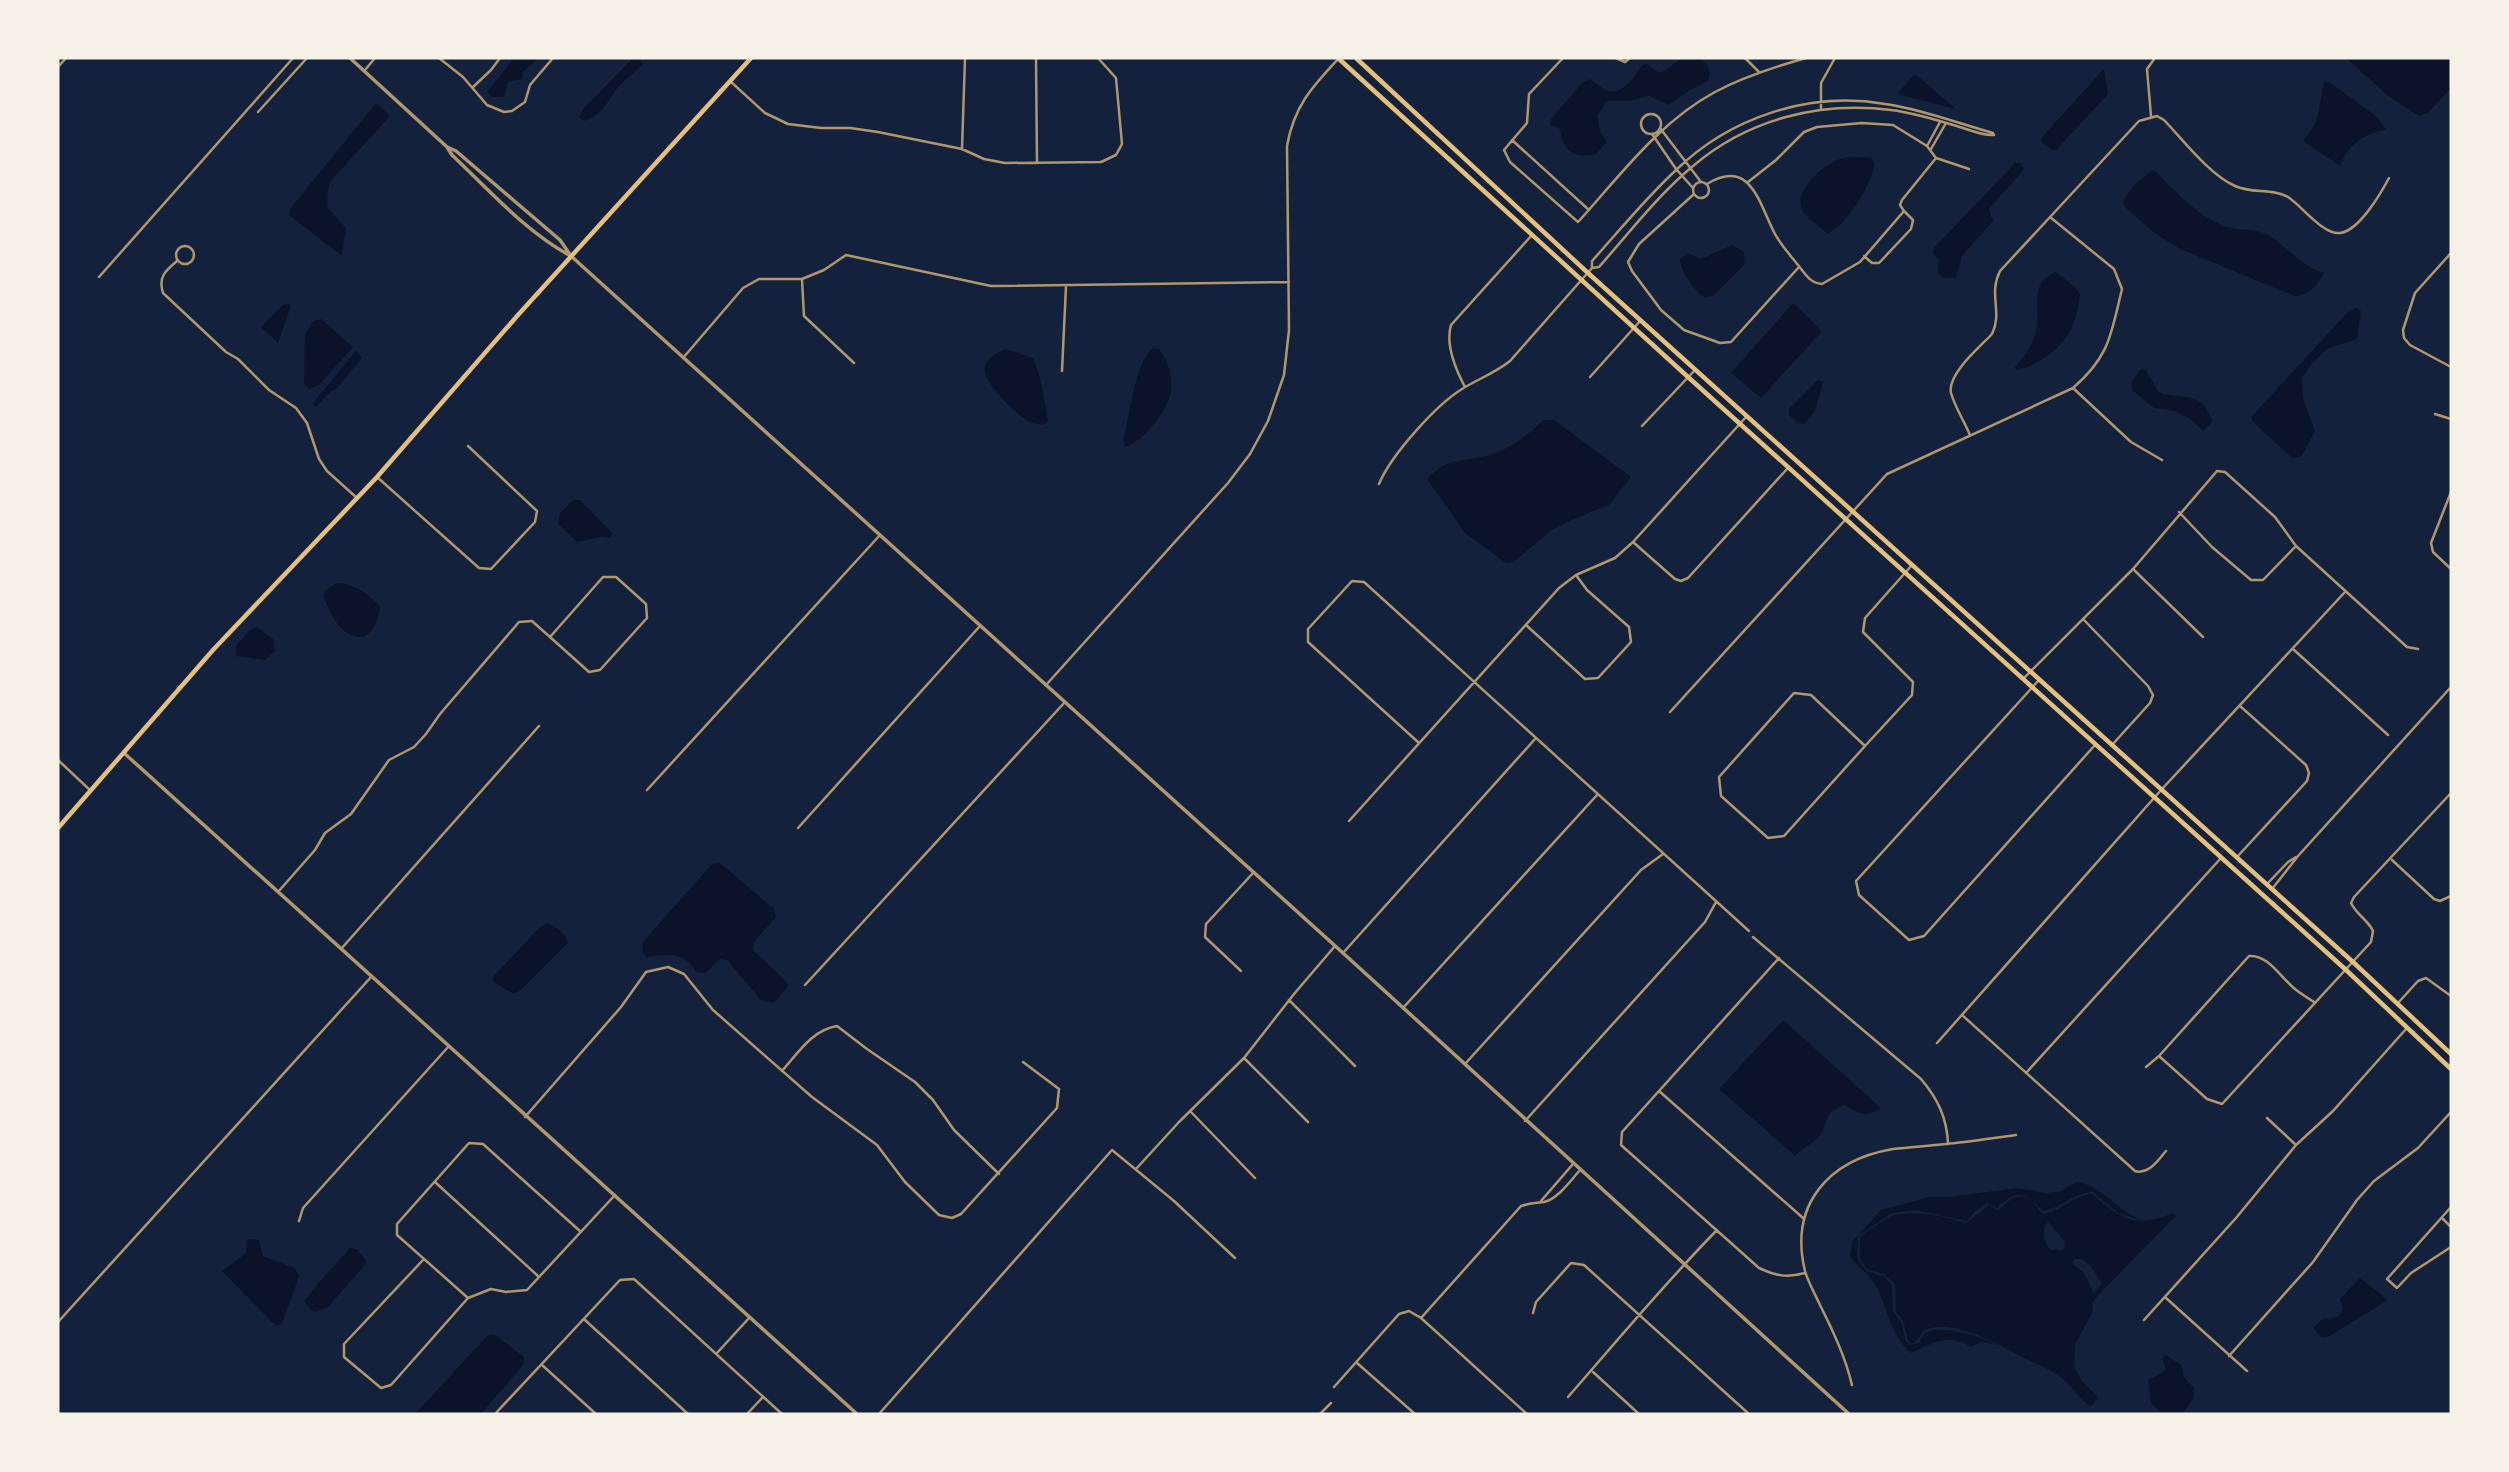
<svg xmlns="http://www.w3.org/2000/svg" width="2509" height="1472" font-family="Mulish,sans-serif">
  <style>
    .water { fill: #0b132b; fill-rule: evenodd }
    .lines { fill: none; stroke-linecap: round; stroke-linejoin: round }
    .minor { stroke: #b1986c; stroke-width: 2.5 }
    .tertiary { stroke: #b1986c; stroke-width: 3.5 }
    .secondary { stroke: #e5c07b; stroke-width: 4.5 }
  </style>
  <rect width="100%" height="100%" fill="#14213d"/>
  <path class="water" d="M514 58H538L523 72 522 79 508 82 504 97H493L487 92Z
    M633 58H639L643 64C637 70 617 87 615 91 607 104 600 116 584 121L579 118 584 108Z
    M1682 58 1702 59C1709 67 1712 71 1708 81L1690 90 1669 105 1649 96 1630 101H1607L1597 116 1600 131 1607 142 1595 155C1570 158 1564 150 1559 127L1550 126 1551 119 1582 83 1590 79C1595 82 1599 86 1604 89 1622 99 1633 76 1643 65L1647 64 1658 72H1663Z
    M2346 58H2451V88L2428 113 2419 116 2387 95Z
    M2104 69 2108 94 2057 149 2054 151 2042 143 2041 138Z
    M1915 74 1956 109 1897 94Z
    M2328 81 2377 117 2386 129C2364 135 2349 143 2340 166L2303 141C2323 118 2317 109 2324 82Z
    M376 103 390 116 330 182 327 195 328 208 346 228 342 256 289 215 290 209Z
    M1857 157 1871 158 1875 165C1868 188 1850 222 1827 234 1820 225 1804 218 1801 207 1796 189 1825 163 1840 159 1846 157 1852 157 1857 157Z
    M2015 163H2020L2024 169 1989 209 1993 221 1962 256 1956 278H1943L1938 273 1939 260 1933 254 1934 248Z
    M2154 170C2176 191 2197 217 2227 227 2241 231 2257 228 2270 236 2289 249 2301 266 2324 273 2316 285 2311 295 2295 296L2180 249 2153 232 2123 205C2126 190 2142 177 2154 170Z
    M1732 245 1744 252 1745 262 1743 266 1714 295 1705 298C1695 291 1680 271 1680 259L1688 253 1699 258H1704Z
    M2056 272 2076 288 2080 294C2077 325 2065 348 2037 362 2030 366 2024 369 2016 370L2015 367C2026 355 2034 343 2037 326 2040 305 2029 283 2056 272Z
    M1793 303 1822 331 1761 398 1731 373Z
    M289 304 291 306 278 343 261 327 283 305Z
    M2356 308 2361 311 2357 339 2327 349 2312 363 2302 378 2303 398 2315 431 2302 456 2293 459 2252 421 2251 417 2348 312Z
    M321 319 353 347 319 385 309 389 304 383 305 334 313 321Z
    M1153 348 1159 349C1168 360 1173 377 1171 392 1167 411 1144 440 1126 447L1123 441C1130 415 1134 365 1153 348Z
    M1006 349 1033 358C1042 379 1044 398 1048 421L1043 425C1039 424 1035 424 1032 423 1018 417 979 380 985 365 988 357 999 352 1006 349Z
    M356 351 362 358 336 389 331 391 316 407 312 404Z
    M2141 369 2146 370 2158 391 2163 394C2188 398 2205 394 2212 422L2203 431 2190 419 2175 411 2154 408 2132 390 2131 382Z
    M1818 380 1823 382 1815 411 1804 424 1798 423 1789 415V409Z
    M1543 420H1554L1631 477 1609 505 1569 521 1550 531 1514 562 1506 563 1465 533 1427 479C1446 459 1457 462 1481 457 1506 452 1526 437 1543 420Z
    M573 500H580L612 533 610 538 601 537 577 542 558 524 560 513Z
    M337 583C356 584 366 593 380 606 378 620 376 628 364 637 341 639 331 615 323 596L326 590Z
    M257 627 273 639 275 651 265 660 236 656V646L250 630Z
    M720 863 774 909 776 917 753 943V950L787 982 788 986 774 1003 762 1001 727 960 720 959 705 973 696 972C686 952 667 954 647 957L643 953 642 943 712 864Z
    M547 923C557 927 564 932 568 943L521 990 514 994 493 982 494 976 539 928Z
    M1783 1020 1881 1108C1866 1119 1858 1113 1844 1105 1823 1113 1830 1118 1821 1134 1816 1142 1802 1148 1795 1156L1719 1089Z
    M2076 1182C2097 1183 2117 1209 2139 1219L2118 1213 2093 1192C2074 1193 2061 1208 2043 1211 2025 1193 2018 1187 1997 1208L1987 1203 1974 1212 1967 1221 1916 1210 1892 1213 1858 1236 1857 1258 1866 1271 1883 1276 1892 1285 1893 1312 1901 1322 1906 1341 1910 1345 1919 1343C1922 1338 1924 1332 1930 1331 1947 1326 1982 1337 1997 1345L1982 1342 1970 1347C1953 1332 1929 1344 1911 1353 1889 1333 1889 1310 1876 1286 1870 1275 1858 1267 1850 1257L1852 1242 1881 1210 1929 1197H1948L2018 1188 2046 1193 2061 1191Z
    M2092 1194C2121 1219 2135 1229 2173 1213L2176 1216 2100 1293 2093 1302 2092 1313 2075 1345 2074 1367 2082 1381 2099 1398 2090 1407C2080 1399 2073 1388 2063 1379 2050 1368 2035 1364 2020 1356 1998 1344 1954 1319 1927 1329 1920 1332 1919 1340 1912 1344L1908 1340 1903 1321 1896 1312 1895 1284 1884 1274 1867 1269 1860 1258V1237C1864 1233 1887 1218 1893 1216 1909 1210 1950 1216 1965 1224L1989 1205 1998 1211C2007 1201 2018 1190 2032 1201 2036 1204 2039 1211 2043 1214 2060 1211 2074 1196 2092 1194ZM2048 1222 2064 1241 2065 1247 2062 1250H2051C2043 1243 2041 1230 2048 1222ZM2074 1259H2082L2092 1268 2102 1284 2094 1293 2083 1272 2072 1263Z
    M247 1239 259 1240 263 1256 295 1268 299 1276 282 1324 276 1326 222 1271 246 1253Z
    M350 1248 356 1249 365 1259 366 1264 327 1308 314 1312 304 1302 314 1288Z
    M2360 1278 2388 1300 2328 1337 2322 1338 2313 1328 2322 1319C2331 1318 2340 1320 2343 1308L2340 1299Z
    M494 1334 524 1357 523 1365 481 1414H415L488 1335Z
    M2166 1355 2181 1365 2184 1377 2194 1388V1398L2182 1414H2161L2151 1402 2148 1379 2159 1375 2166 1369 2162 1358Z"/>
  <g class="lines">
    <path class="minor" d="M439 58 463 77 487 105 504 112 512 111 525 102 530 85 553 58
      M1036 58 1037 163
      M1563 58 1529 94 1527 123 1504 150 1510 162 1578 222C1619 177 1659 122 1715 92 1743 77 1774 67 1806 58
      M1616 58 1625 62 1630 58
      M1745 58 1759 72
      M58 67 66 58
      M365 70 375 58
      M730 81 765 113 788 124 821 128H850L878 132 962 149 984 159 1005 163 1101 162 1116 155 1122 144 1116 78 1098 58
      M473 87 491 70 500 58
      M1821 110V83L1835 58
      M258 112 307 58
      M1641 124a10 10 0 1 1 20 0a10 10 0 1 1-20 0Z
      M2151 116 2147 69 2155 58
      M1660 128 1701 182
      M1652 134 1676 169 1693 188
      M1512 140 1589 210
      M1927 146 1940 122
      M962 149 965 58
      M1931 149 1946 123
      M1693 190a8 8 0 1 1 16 0a8 8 0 1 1-16 0Z
      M1748 182 1776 160 1804 132 1817 127 1862 123 1893 125 1927 146 1936 158 1969 169
      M1707 184C1751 157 1759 204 1775 234 1781 245 1790 255 1798 265 1805 274 1810 283 1822 284L1860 262 1904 211 1900 205 1902 200 1936 158
      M1694 194 1639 244 1628 262 1632 271 1661 310 1684 330 1720 343 1731 342 1799 267
      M176 255a9 9 0 1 1 18 0a9 9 0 1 1-18 0Z
      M2451 253 2415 293 2403 330 2404 338 2410 345 2451 367
      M1864 256 1872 263H1879L1911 229 1913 220 1904 211
      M177 261C165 271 158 277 163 293L226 352 238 359 269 390 296 408 307 423 319 459 327 471 357 498
      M1592 268V261C1619 231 1645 199 1675 171 1730 117 1809 91 1885 104 1921 109 1957 123 1993 133L1994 135
      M99 277 293 58
      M802 280 804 316 854 363
      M683 358 743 288 759 279H802L824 270 846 255 991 286 1289 282
      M1062 371 1066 286
      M1590 377 1641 320
      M1465 387C1456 370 1445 345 1451 325L1532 235
      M2073 388 2131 442 2162 460
      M2435 414 2451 419
      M1642 426 1695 370
      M1970 435C1964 421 1955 407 1951 393 1947 374 1980 347 1992 334 2003 312 1988 295 2000 271L2139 121 2157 116 2164 120C2184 141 2210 175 2235 186 2252 194 2272 188 2288 197 2302 206 2323 235 2340 233 2359 231 2381 193 2389 178
      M377 477 479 568 491 569 535 522 537 511 468 446
      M1379 484C1391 455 1436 405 1462 389 1478 379 1495 373 1510 361L1592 268 1599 267C1629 233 1658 195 1693 166 1748 119 1820 101 1891 110 1916 113 1940 121 1963 128 1973 131 1984 136 1994 135
      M2451 492 2431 543 2433 552 2451 569
      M2179 512 2212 547 2251 580H2263L2295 547
      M1633 542 1675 579 1681 581 1688 578 1787 469
      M2133 569 2203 637
      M603 577H616L646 604 647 618 600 670 589 672 550 637Z
      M2084 620 2148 686 2153 695 2150 703 2112 745
      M1526 625 1585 679 1598 678 1631 642 1629 627 1587 590 1576 575
      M2293 649 2388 735
      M2023 679 2133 569 2217 471 2225 472 2275 517 2296 546 2407 647 2418 649
      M2039 680 1856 881 1859 895 1909 940 1924 936 2095 745
      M1046 685 1228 483 1250 454 1268 421 1284 375 1289 330 1287 146C1294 106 1312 87 1339 58
      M1794 693 1811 695 1865 746 1784 836 1768 838 1721 796 1719 777Z
      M1670 712 1887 474 2073 388C2110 356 2111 334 2122 289L2114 269 2050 217
      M1419 743 1308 642V629L1352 581 1364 582 1749 931
      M1865 746 1912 695 1913 682 1863 632 1865 618 1912 565
      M58 760 91 791
      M647 790 880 535
      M1349 821 1559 588 1576 575 1615 558 1633 542 1746 417
      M798 828 980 626
      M2237 857 2307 781 2309 773 2306 765 2240 706
      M2392 860 2434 899 2440 901 2451 896
      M2267 884 2288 862 2296 857
      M2272 889 2298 856 2451 687
      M278 892 315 850 325 833 351 814 389 760 414 747 426 734 440 714 519 622 532 621 550 637
      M1753 937 1921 1079C1938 1099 1947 1118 1948 1144
      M341 949 539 726
      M1343 953 1535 739
      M1779 958 1622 1132 1621 1145 1759 1268C1776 1276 1787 1278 1805 1273
      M1241 971 1205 937 1206 924 1254 872
      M805 985 1065 702
      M1289 1000 1355 1066
      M2398 1003 2418 981 2426 978 2451 996
      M1403 1008 1597 795
      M1962 1015 2135 1171C2149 1175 2158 1160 2166 1151
      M1937 1043 2162 789 2345 592
      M2159 1056 2207 1099 2222 1104 2371 942 2373 931C2368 920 2356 914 2351 903L2354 897 2451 793
      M1244 1058 1308 1122
      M1465 1064 1641 870 1663 854
      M2146 1067 2159 1056 2249 956C2268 954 2281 978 2295 989 2301 994 2308 998 2314 1002
      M782 1071C798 1053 812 1030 837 1026L867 1049 915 1082 933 1100 954 1130 999 1174
      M2026 1073 2221 858
      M1659 1091 1803 1218
      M1190 1111 1255 1178
      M525 1117 621 1007 646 972 668 967 684 974 713 1010 812 1097 877 1145 905 1182 939 1215 952 1218 961 1214 1057 1108 1059 1089 1023 1062
      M2267 1118 2296 1145
      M1525 1121 1705 922 1716 902
      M1136 1169 1179 1122 1244 1058 1294 994 1335 946
      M435 1182 538 1276
      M1541 1201 1573 1164
      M2451 1207 2387 1279 2397 1288 2411 1273 2451 1247
      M2442 1218 2451 1227
      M299 1221 303 1208 449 1046
      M423 1260 344 1344V1357L381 1388 391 1385 468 1298 491 1289 506 1292 527 1290 615 1195
      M468 1298 397 1235V1224L469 1143 483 1144 581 1232
      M2166 1298 2247 1371
      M1533 1313 1536 1302 1571 1263 1584 1265 1749 1414
      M1421 1318 1521 1206C1530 1203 1535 1203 1544 1202 1558 1199 1571 1180 1580 1170
      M585 1320 688 1414
      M2144 1320 2236 1218 2296 1145 2333 1111 2406 1029
      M58 1322 372 976
      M717 1353 750 1317
      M2229 1356 2313 1262 2357 1200 2374 1181 2418 1148 2451 1112
      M1357 1363 1415 1414
      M542 1365 596 1414
      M1593 1372 1639 1414
      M1852 1385C1845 1356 1833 1331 1820 1305 1815 1294 1808 1282 1805 1271 1789 1205 1828 1160 1893 1149 1910 1147 1928 1146 1946 1144 1969 1142 1992 1138 2016 1135
      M1334 1387 1399 1314 1409 1311 1421 1318 1527 1414
      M1568 1397C1617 1341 1665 1283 1717 1230
      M495 1414 620 1280 634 1279 782 1414
      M747 1414 763 1397
      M879 1414 1112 1150 1174 1201 1235 1258
      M1320 1414 1331 1403"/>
    <path class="tertiary" d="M350 58 447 147 456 151 560 240 571 256 603 285 1343 953 1849 1414
      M447 147 452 155C488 189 525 231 569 255
      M124 753 857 1414"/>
    <path class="secondary" d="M1338 58 1688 377 2345 969 2451 1069
      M1356 58 1588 273 2353 962 2451 1054
      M58 828 213 650 377 477 518 315 751 58"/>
  </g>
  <rect width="2509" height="1472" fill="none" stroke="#f6f1e7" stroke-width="119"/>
</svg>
